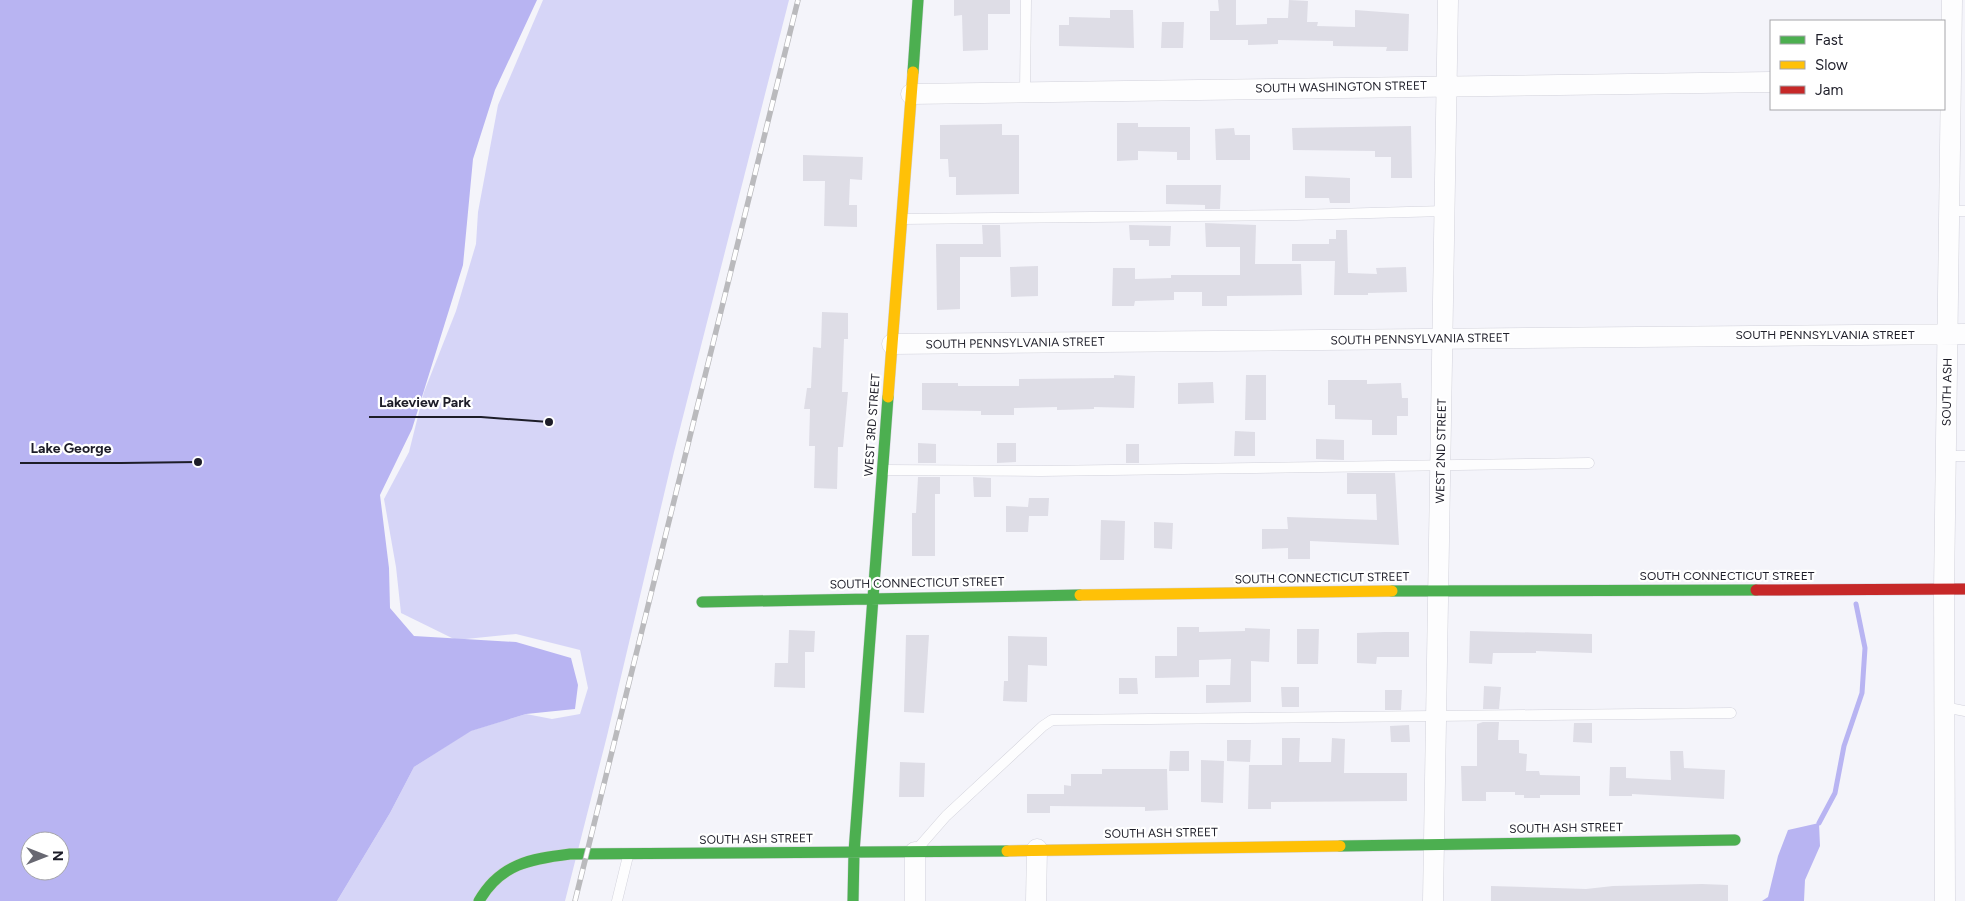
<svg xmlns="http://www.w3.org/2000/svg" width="1965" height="901" font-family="Figtree,sans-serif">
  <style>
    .green { fill: #d6d5f7 }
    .water { fill: #b8b4f2; fill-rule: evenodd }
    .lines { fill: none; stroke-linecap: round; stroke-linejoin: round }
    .stream { stroke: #b8b4f2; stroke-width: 5 }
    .building { fill: #dedde6 }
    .lane-casing { stroke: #d2d2db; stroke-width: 11 }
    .street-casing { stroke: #d2d2db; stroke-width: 21 }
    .fast-casing { stroke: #d2d2db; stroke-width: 12 }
    .slow-casing { stroke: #d2d2db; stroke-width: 12 }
    .jam-casing { stroke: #d2d2db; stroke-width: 12 }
    .lane { stroke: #fdfdfe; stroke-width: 10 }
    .street { stroke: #fdfdfe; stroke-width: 20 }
    .fast { stroke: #4caf50; stroke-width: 11 }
    .slow { stroke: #ffc107; stroke-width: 11 }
    .jam { stroke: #c62828; stroke-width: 11 }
    .rail-casing { stroke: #bababd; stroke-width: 5.5 }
    .rail { stroke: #fff; stroke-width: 4; stroke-dasharray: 11; stroke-linecap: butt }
    .labels { text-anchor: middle; stroke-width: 4.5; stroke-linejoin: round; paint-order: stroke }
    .street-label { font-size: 12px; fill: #1d1d28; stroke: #fff }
    .leader { fill: none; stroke: #1d1d28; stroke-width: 2 }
    .callout-dot { fill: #1d1d28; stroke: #fff; stroke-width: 2 }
    .callout-label { font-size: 14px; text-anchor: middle; font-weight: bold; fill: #1d1d28; stroke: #fff; stroke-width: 4.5; stroke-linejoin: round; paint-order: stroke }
  </style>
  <rect width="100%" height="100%" fill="#f4f4fa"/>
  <path class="green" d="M543 0H789L674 452 607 736 565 901H337L390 813 414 767 470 731 526 714 552 719 580 714 588 688 580 650 516 634 456 640 401 613 396 567 384 499 409 452 424 392 456 311 476 244 478 212 498 105Z"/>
  <path class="water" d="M0 0H537L495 90 473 159 463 265 412 429 380 495 389 568 390 608 414 636 516 642 571 658 578 685 575 709 526 714 471 731 414 767 390 813 337 901H0ZM30 841H60V871H30Z
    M1819 823 1820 846 1805 880 1804 901H1762L1768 897 1778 856 1788 830Z"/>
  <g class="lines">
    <path class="stream" d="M1819 823 1835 793 1844 746 1862 693 1865 648 1856 604"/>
  </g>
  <path class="building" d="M954 0H1010V14H988V50L963 51 962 15 954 16Z
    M1218 0H1236V25L1267 24V18H1288L1289 0 1308 1 1307 22H1318L1317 26 1355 27V10L1409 14 1408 51H1386L1387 47 1333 46V41L1278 40V44L1248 45V40H1210V11H1219Z
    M1110 10H1133L1134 48 1059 46V25H1069V17L1110 18Z
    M1162 22H1184L1183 48H1161Z
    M1117 123H1138V127H1190V160H1177V152L1138 151V160L1117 161Z
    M1002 124V135H1019V194L956 195V177H949L948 159H940V125Z
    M1411 126 1412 178H1391V157H1375V151L1293 150 1292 128Z
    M1234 128 1235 135H1250V160H1216L1215 129Z
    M803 155 863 157 862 180 850 179 849 205H857V227L824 226 825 181H803Z
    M1305 176 1350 178V203H1330L1329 198H1305Z
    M1166 185H1221L1220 209H1205V205L1166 204Z
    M1205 223 1256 225 1255 264H1301L1302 295 1227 296V306H1202V292H1174V300L1135 301 1134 306H1112L1113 268H1135V279L1171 278V275H1240V247H1206Z
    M982 225H1000L1001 257H960V309L937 310 936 244H983Z
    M1129 225 1171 226 1170 246H1149V240H1130Z
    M1336 230H1347L1348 273 1377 274 1376 268 1406 267 1407 292 1368 293V295H1334L1335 261H1292V244H1329V239H1336Z
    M1038 266V296L1011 297 1010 267Z
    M822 312 848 313V339H844L842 392H848L843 447H838L837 489 814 488 815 446H809L810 409H804L807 388H811L813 347 821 348Z
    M1114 375 1135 376 1134 408 1094 407V409L1057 410V407L1014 408V415H981V411L922 410V383H958V386H1019V379L1114 378Z
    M1246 375H1266V420H1245Z
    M1328 380H1367V384L1401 383 1402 398H1408V416H1397V435H1372V420L1335 419V405H1328Z
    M1213 382 1214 403 1178 404V383Z
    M1235 431 1255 432V456H1234Z
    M1316 439 1344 440V460L1316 459Z
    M918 443 936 444V463H918Z
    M997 443H1016V462L997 463Z
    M1126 444H1139V463H1126Z
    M1347 473H1395L1399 545 1310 541V559H1288V548L1262 549V529H1288L1287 517 1377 520 1376 494H1347Z
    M918 477H940V494H935V556H912V513H916Z
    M973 477 991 478V497H974Z
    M1029 498H1049L1048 516H1029L1028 532H1006V506L1028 507Z
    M1101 520 1125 521 1124 560H1100Z
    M1154 522 1173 523 1172 549 1154 548Z
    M1177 627H1199V632L1245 631V628L1270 629 1269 662 1251 661V702L1206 703V685H1230L1231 659 1199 660V677L1155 678V656H1177Z
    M1297 629H1319L1318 664H1297Z
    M789 630 815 631 814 652H805V688L774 687 775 663H788Z
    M1470 631 1592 634V653L1536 651V653H1493L1492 664 1469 663Z
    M1385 632H1409V657H1377L1376 664 1357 663V633Z
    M906 635H929L924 713 904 712Z
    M1008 636 1047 637V666L1028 665 1027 702 1003 701 1004 681H1008Z
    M1119 678H1137L1138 694H1119Z
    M1484 686 1501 687 1499 709H1483Z
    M1281 687H1299V707H1282Z
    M1385 690H1402L1401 710H1385Z
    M1483 722H1499L1498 740H1519V753L1527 754 1526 771H1539L1540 775 1580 776V795H1540V798H1524V795H1515V792H1486V801H1462L1461 766H1477V724Z
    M1574 723H1592V743L1573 742Z
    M1409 725 1410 742H1391L1390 726Z
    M1282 738H1300L1299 762H1331L1332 738 1345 739 1344 773H1407V801L1271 802V809H1248L1249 765H1282Z
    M1227 740H1251L1250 762 1227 761Z
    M1170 751H1189V771H1169Z
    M1670 751H1683L1684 768 1725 770 1724 799 1632 794V796H1609L1610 767H1626V778L1671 780Z
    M1201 760 1224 761 1223 803 1201 802Z
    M900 762 925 763 924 797H899Z
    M1102 769H1167L1168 810 1145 811V807L1050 806V813H1027V794H1064V785L1071 786V774H1102Z
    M1702 884 1728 885V901H1491V886L1586 889 1613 886Z"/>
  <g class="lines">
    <defs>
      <path id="lane" d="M1025 92 1026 0
        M1950 211H1965
        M903 219 1296 215 1445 211
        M1946 456H1965
        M884 470 1041 471 1589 463
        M1944 707 1965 711
        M918 848 946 816 1043 726 1052 720 1731 713
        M617 901 628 856"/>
      <path id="street" d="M911 94 1771 82
        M892 344 1965 334
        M915 852V901
        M1036 901 1037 849
        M1433 901 1448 0
        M1945 901 1944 590 1952 0"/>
      <path id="fast" d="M913 72 918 0
        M1392 591 1756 590
        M702 602 1080 595
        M1340 846 1735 840
        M479 901C500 864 530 859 570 854L1007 851
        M853 901 854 852 888 397"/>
      <path id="slow" d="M888 397 913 72
        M1080 595 1392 591
        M1007 851 1340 846"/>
      <path id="jam" d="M1756 590 1965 589"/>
    </defs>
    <use href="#lane" class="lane-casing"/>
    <use href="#street" class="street-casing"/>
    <use href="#fast" class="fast-casing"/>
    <use href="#slow" class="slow-casing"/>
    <use href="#jam" class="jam-casing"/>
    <use href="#lane" class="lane"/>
    <use href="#street" class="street"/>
    <use href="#fast" class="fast"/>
    <use href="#slow" class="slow"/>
    <use href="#jam" class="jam"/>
    <defs>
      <path id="rail" d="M575 901 798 0"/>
    </defs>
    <use href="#rail" class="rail-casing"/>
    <use href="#rail" class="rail"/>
  </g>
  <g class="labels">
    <g class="street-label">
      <text transform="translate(1341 87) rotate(-1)" y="4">SOUTH WASHINGTON STREET</text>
      <text x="1825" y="339">SOUTH PENNSYLVANIA STREET</text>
      <text transform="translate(1420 339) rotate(-1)" y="4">SOUTH PENNSYLVANIA STREET</text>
      <text transform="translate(1015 343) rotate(-1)" y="4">SOUTH PENNSYLVANIA STREET</text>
      <text transform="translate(1947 392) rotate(-89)" y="4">SOUTH ASH</text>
      <text transform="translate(872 425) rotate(-86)" y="4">WEST 3RD STREET</text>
      <text transform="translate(1441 451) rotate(-89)" y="4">WEST 2ND STREET</text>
      <text x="1727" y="580">SOUTH CONNECTICUT STREET</text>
      <text transform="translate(1322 578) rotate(-1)" y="4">SOUTH CONNECTICUT STREET</text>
      <text transform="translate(917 583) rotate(-1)" y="4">SOUTH CONNECTICUT STREET</text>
      <text transform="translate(1566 828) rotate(-1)" y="4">SOUTH ASH STREET</text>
      <text transform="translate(1161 833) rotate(-1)" y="4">SOUTH ASH STREET</text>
      <text transform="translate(756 839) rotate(-1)" y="4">SOUTH ASH STREET</text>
    </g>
  </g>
  <path class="leader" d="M549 422L481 417H369M198 462L121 463H20"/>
  <g class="callout-dot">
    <circle cx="549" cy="422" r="5"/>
    <circle cx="198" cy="462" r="5"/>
  </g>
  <g class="callout-label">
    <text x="425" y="407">Lakeview Park</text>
    <text x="71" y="453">Lake George</text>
  </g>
  <rect x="1770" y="20" width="175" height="90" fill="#ffffff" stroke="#a5a5a9"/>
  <rect x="1780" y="36" width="25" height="8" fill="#4caf50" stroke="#a5a5a9"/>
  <text x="1815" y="45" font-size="15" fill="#1d1d28">Fast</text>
  <rect x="1780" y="61" width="25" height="8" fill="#ffc107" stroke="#a5a5a9"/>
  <text x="1815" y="70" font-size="15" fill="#1d1d28">Slow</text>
  <rect x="1780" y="86" width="25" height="8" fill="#c62828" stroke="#a5a5a9"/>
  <text x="1815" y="95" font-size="15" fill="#1d1d28">Jam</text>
  <g transform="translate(45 856) rotate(90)"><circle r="24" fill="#ffffff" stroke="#a5a5a9"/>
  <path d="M0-4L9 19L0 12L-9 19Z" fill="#686872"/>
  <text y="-8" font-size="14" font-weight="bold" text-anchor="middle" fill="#1d1d28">N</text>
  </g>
</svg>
